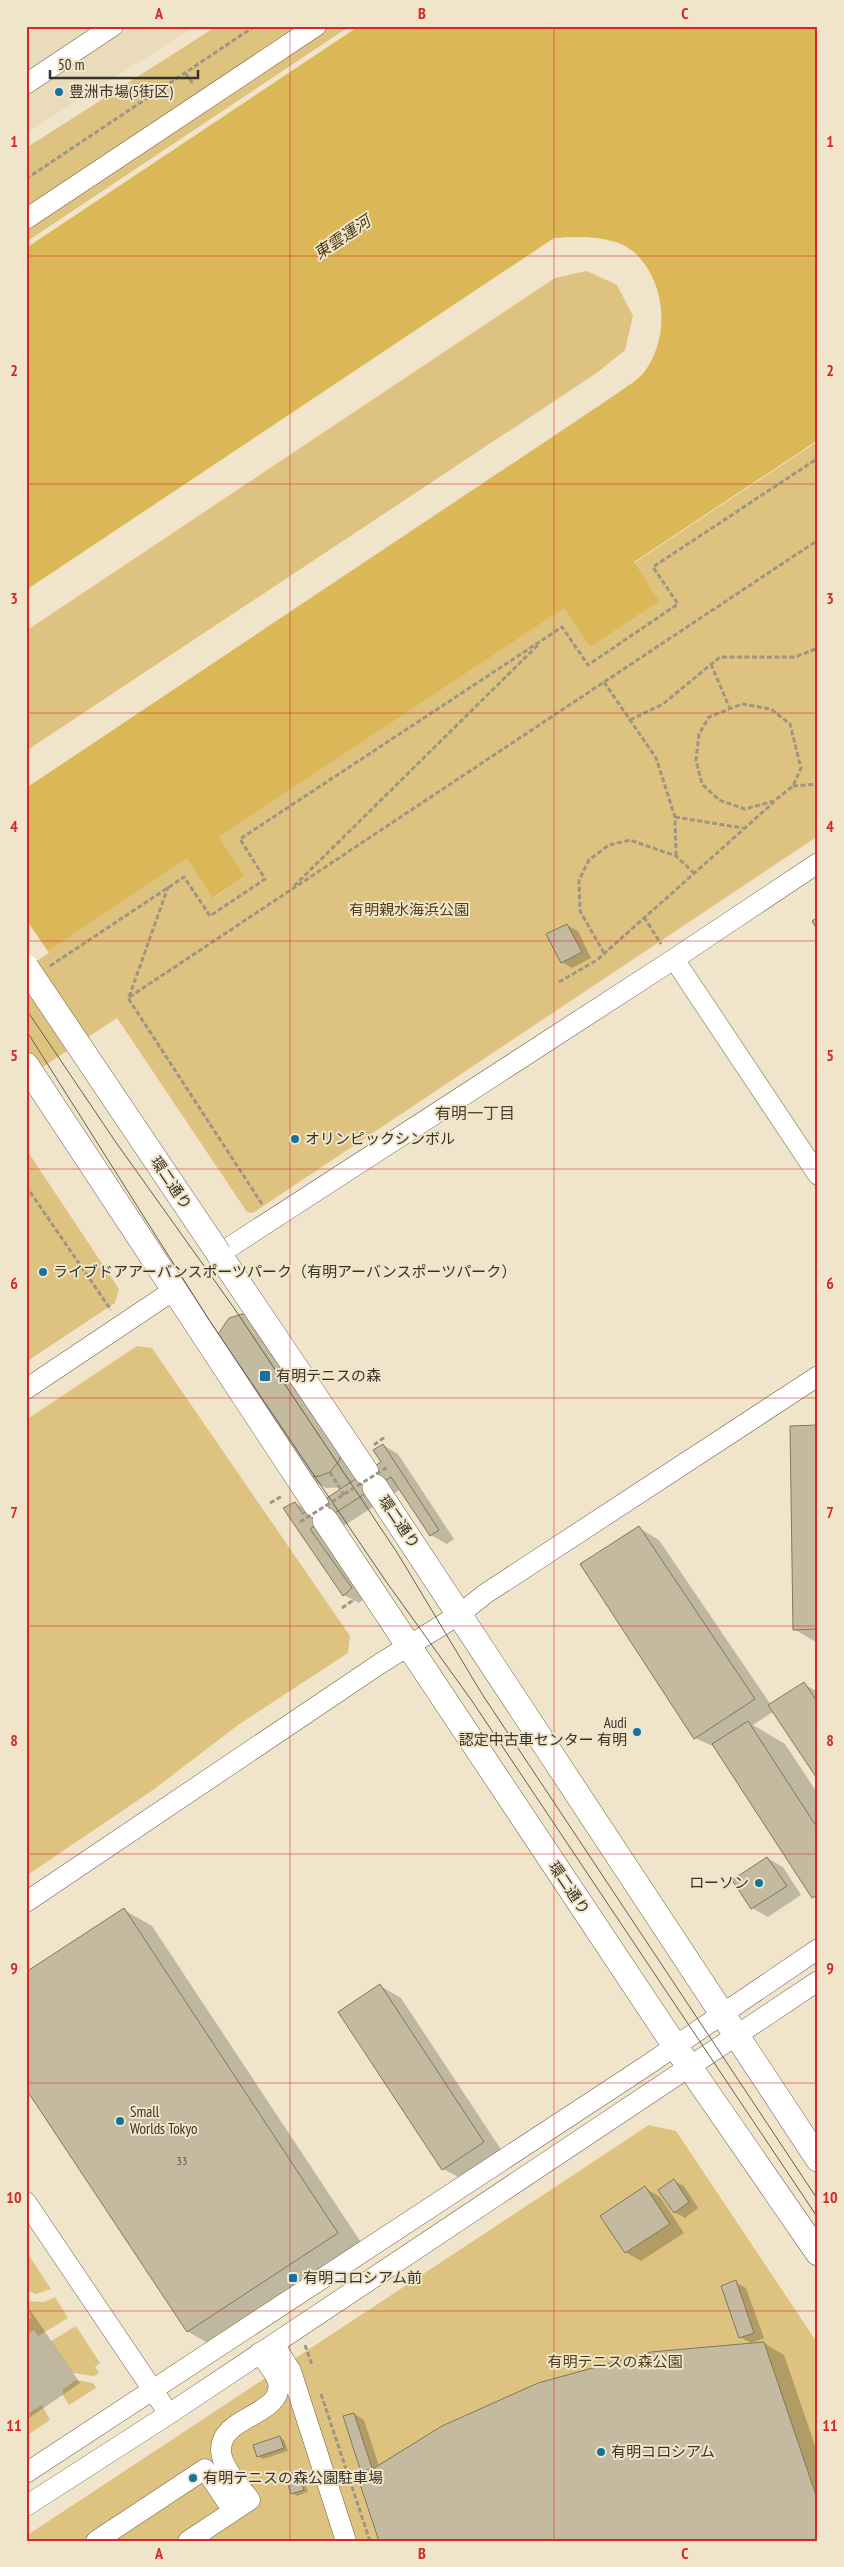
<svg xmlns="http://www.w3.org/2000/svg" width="844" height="2567" font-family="'PT Sans Narrow','Noto Sans JP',sans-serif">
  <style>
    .built { fill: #eadcba }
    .green { fill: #dec380 }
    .water { fill: #dbb758 }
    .pier { fill: #f0e5ca }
    .shadow { fill: #0003 }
    .building { fill: #c4baa0; stroke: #81775f }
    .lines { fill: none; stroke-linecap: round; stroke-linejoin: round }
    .minor-casing { stroke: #6c634b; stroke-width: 21 }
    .major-casing { stroke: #6c634b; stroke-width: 26 }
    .path { stroke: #9e9682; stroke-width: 3; stroke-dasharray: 5 2.5; stroke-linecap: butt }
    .minor { stroke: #fff; stroke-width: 20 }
    .major { stroke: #fff; stroke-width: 25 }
    .tram { stroke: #665f51; stroke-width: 1 }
    .major-bridge-casing { stroke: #6c634b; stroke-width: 26; stroke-linecap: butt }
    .path-bridge { stroke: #9e9682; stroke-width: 3; stroke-dasharray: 5 2.5; stroke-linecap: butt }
    .major-bridge { stroke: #fff; stroke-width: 25 }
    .grid { fill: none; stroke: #d62828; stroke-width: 1; stroke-opacity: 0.55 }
    .poi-dot { fill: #1771a0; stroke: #f0e5ca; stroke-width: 2 }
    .labels { text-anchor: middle; stroke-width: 4; stroke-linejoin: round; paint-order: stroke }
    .number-label { font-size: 12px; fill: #5b5547 }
    .poi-label { font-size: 15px; fill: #383329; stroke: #f0e5ca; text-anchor: start }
    .park-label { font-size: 15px; fill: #4f4018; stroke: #f0e5ca }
    .street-label { font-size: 15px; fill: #383329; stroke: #f0e5ca }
    .water-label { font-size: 16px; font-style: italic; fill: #483910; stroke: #f0e5ca }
    .neighbourhood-label { font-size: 16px; fill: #4b422c; stroke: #f0e5ca }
    .neatline { fill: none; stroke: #d62828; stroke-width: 2 }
    .grid-label { font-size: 16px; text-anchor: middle; font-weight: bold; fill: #d62828 }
  </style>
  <rect width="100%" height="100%" fill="#f0e5ca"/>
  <path class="built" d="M26 26H196L26 133Z"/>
  <path class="green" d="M217 26H350L26 242V148Z
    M587 271 617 285 633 316 625 350 598 372 26 751V631L555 278Z
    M818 441V836L253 1213 247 1212 117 1018 26 1078V966L187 857 214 898 245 876 219 837 564 607 590 647 634 563Z
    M26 1149 119 1289 115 1303 26 1362Z
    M137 1346 152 1348 350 1636 348 1653 238 1725 153 1790 26 1876V1420Z
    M649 2125 676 2131 818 2344V2541H26V2536Z
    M26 2251 51 2289 36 2294 26 2290Z
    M55 2297 68 2318 38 2336 34 2330 28 2334 26 2321 32 2317 26 2309V2301L44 2302Z
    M76 2326 100 2363 95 2367 99 2373 94 2376 73 2373 51 2341Z
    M76 2380 93 2383 96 2388 69 2405 62 2394 64 2393 62 2390Z
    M42 2405 50 2420 26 2436V2415Z"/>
  <path class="water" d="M359 26H818V440L634 562 659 601 590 647 564 608 219 837 245 876 213 898 187 858 26 966V788L615 395C625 387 641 379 647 368 670 334 665 281 635 253 616 235 578 236 554 238L26 590V248Z"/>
  <path class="pier" d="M26 919 49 953 26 968Z"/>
  <path class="shadow" d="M567 925 578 931 591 958 572 968 562 962Z
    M215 1340 359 1473 351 1483 382 1463 383 1445 398 1454 454 1539 447 1544 431 1535 401 1489 325 1538 366 1597 359 1603 344 1595 295 1503 309 1511 346 1487 326 1488 305 1476Z
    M818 1426V1641H814L794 1629Z
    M639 1528 659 1540 771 1705 804 1684 818 1692V1778L774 1711 753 1725 785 1744 818 1794V1899L813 1897 717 1748 695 1738Z
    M767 1858 783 1867 801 1895 768 1917 752 1908 734 1880Z
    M124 1910 152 1926 366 2250 216 2348 187 2331Z
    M380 1986 401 1998 504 2154 464 2180 443 2169Z
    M674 2181 684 2186 698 2208 685 2218 674 2212Z
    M645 2188 660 2197 684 2233 641 2261 625 2252Z
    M735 2282 746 2288 764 2338 751 2343 740 2337Z
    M26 2304 80 2383 26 2420Z
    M764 2343 784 2355 818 2454V2541L367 2473 362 2471 354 2414 364 2420 379 2466Z
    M279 2438 284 2440 288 2451 263 2459 258 2456Z
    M297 2473 302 2475 308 2492 297 2496 292 2493Z"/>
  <path class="building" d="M818 917V931L812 921Z
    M567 924 582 952 561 963 546 934Z
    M242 1314 253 1315 342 1449 339 1461 330 1472 320 1476 304 1477 214 1340 229 1318Z
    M818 1425V1629L793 1630 790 1426Z
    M383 1444 439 1530 430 1536 391 1477 310 1529 352 1588 343 1596 283 1508 295 1502 303 1514 381 1462 373 1450Z
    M639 1526 755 1699 694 1739 580 1564Z
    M804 1682 818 1703V1780L768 1705Z
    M748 1721 818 1829V1894L812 1898 712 1744Z
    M767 1857 787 1886 751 1909 732 1880Z
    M124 1908 338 2233 187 2332 26 2089V1972Z
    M380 1984 484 2142 442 2170 338 2012Z
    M674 2179 689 2202 674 2213 658 2190Z
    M645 2186 670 2224 625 2253 600 2216Z
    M736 2280 754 2333 739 2338 721 2286Z
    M764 2342 818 2501V2541H379L358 2478 442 2426 538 2383 651 2352Z
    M354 2413 372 2468 361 2472 343 2416Z
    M280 2436 284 2448 257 2457 253 2445Z
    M297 2471 304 2490 291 2494 285 2476Z"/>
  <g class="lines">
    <defs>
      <path id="minor" d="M26 84 113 26
        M26 219 316 26
        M674 959 818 1175
        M219 1254 674 959 818 863
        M26 1389 174 1290
        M26 1902 381 1663 460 1614 485 1594 818 1376
        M26 2202 169 2414
        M279 2352 291 2371 346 2541
        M26 2473 646 2066 818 1949
        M26 2506 169 2414 818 1981
        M96 2541 205 2469 233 2511
        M188 2541 250 2500C241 2487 222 2468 221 2451 219 2415 285 2416 278 2382 275 2372 265 2361 259 2353"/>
      <path id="major" d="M26 1065 316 1505
        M219 1254 366 1472
        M375 1487 818 2159
        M325 1520 675 2046 818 2253"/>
    </defs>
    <use href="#minor" class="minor-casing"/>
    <use href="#major" class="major-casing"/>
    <path class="path" d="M185 73 194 85
      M26 179 255 26
      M711 664 730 709
      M604 682 656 758 675 817 676 856
      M742 704 771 709 790 724 801 768 793 786 774 801 745 809 719 800 702 784 696 760 699 734 709 717Z
      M630 720 663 704 720 657H795L818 648
      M793 786 818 784
      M675 817 743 828
      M294 886 539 644
      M644 917 661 944
      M604 953 580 911 579 880 589 860 609 845 630 840 676 856 694 873
      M50 966 184 877 210 916 265 879 240 839 562 627 588 665 678 604 653 567 818 458
      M559 982 597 960 774 802
      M129 997 168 887
      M26 1186 111 1310
      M262 1204 128 998 818 540
      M376 1445 375 1444 385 1437
      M330 1472 344 1495
      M270 1503 282 1496
      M342 1608 352 1601 351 1599
      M305 2345 312 2365
      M321 2394 370 2541"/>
    <use href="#minor" class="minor"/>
    <use href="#major" class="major"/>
    <path class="tram" d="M26 1009 115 1141 234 1308 398 1554 482 1694 818 2200
      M26 1030 211 1323 385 1580 472 1701 818 2218"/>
    <defs>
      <path id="major-bridge" d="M26 967 219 1254"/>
    </defs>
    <use href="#major-bridge" class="major-bridge-casing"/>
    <path class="path-bridge" d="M300 1522 389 1466"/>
    <use href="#major-bridge" class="major-bridge"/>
  </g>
  <path class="grid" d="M290 26V2541M554 26V2541M26 256H818M26 484H818M26 713H818M26 941H818M26 1169H818M26 1398H818M26 1626H818M26 1854H818M26 2083H818M26 2311H818"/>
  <g class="poi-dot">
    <circle cx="59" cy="92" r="5"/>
    <circle cx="295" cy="1139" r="5"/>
    <circle cx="43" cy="1272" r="5"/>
    <rect x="259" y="1370" width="12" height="12" rx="2.5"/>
    <circle cx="637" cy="1732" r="5"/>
    <circle cx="759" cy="1883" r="5"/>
    <circle cx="120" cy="2121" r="5"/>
    <rect x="288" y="2273" width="10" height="10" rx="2.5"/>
    <circle cx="601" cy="2452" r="5"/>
    <circle cx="193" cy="2478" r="5"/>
  </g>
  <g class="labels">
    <g class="number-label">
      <text x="182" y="2165">33</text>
    </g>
    <g class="poi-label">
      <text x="69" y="97">豊洲市場(5街区)</text>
      <text x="305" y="1144">オリンピックシンボル</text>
      <text x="53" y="1277">ライブドアアーバンスポーツパーク（有明アーバンスポーツパーク）</text>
      <text x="276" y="1381">有明テニスの森</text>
      <text x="627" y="1728" text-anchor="end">Audi<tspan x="627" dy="17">認定中古車センター 有明</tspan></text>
      <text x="749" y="1888" text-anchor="end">ローソン</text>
      <text x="130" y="2117">Small<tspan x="130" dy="17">Worlds Tokyo</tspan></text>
      <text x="303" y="2283">有明コロシアム前</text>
      <text x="611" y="2457">有明コロシアム</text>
      <text x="203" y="2483">有明テニスの森公園駐車場</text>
    </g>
    <g class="park-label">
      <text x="409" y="915">有明親水海浜公園</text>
      <text x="615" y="2367">有明テニスの森公園</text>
    </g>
    <g class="street-label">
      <text transform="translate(171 1183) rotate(56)" y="5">環二通り</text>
      <text transform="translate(399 1522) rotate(56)" y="5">環二通り</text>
      <text transform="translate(569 1888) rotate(56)" y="5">環二通り</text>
    </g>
    <g class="water-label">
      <text transform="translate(342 237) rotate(-34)" y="6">東雲運河</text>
    </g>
    <g class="neighbourhood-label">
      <text x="475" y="1119">有明一丁目</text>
    </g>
  </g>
  <rect width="844" height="2567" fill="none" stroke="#f0e5ca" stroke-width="55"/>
  <path d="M50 70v8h148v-8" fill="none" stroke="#383329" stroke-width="2.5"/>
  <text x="58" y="70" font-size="15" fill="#383329" stroke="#f0e5ca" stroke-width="4" paint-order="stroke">50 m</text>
  <rect x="28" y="28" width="788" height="2512" class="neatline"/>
  <g class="grid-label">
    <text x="159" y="19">A</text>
    <text x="422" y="19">B</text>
    <text x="685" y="19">C</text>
    <text x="14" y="147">1</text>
    <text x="830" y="147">1</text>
    <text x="14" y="376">2</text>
    <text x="830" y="376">2</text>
    <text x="14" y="604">3</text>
    <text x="830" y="604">3</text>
    <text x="14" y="832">4</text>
    <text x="830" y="832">4</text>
    <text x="14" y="1061">5</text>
    <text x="830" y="1061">5</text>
    <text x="14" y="1289">6</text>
    <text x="830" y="1289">6</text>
    <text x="14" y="1518">7</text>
    <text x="830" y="1518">7</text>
    <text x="14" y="1746">8</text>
    <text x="830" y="1746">8</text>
    <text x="14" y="1974">9</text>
    <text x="830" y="1974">9</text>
    <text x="14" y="2203">10</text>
    <text x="830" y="2203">10</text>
    <text x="14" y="2431">11</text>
    <text x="830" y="2431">11</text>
    <text x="159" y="2559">A</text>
    <text x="422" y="2559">B</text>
    <text x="685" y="2559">C</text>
  </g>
</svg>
